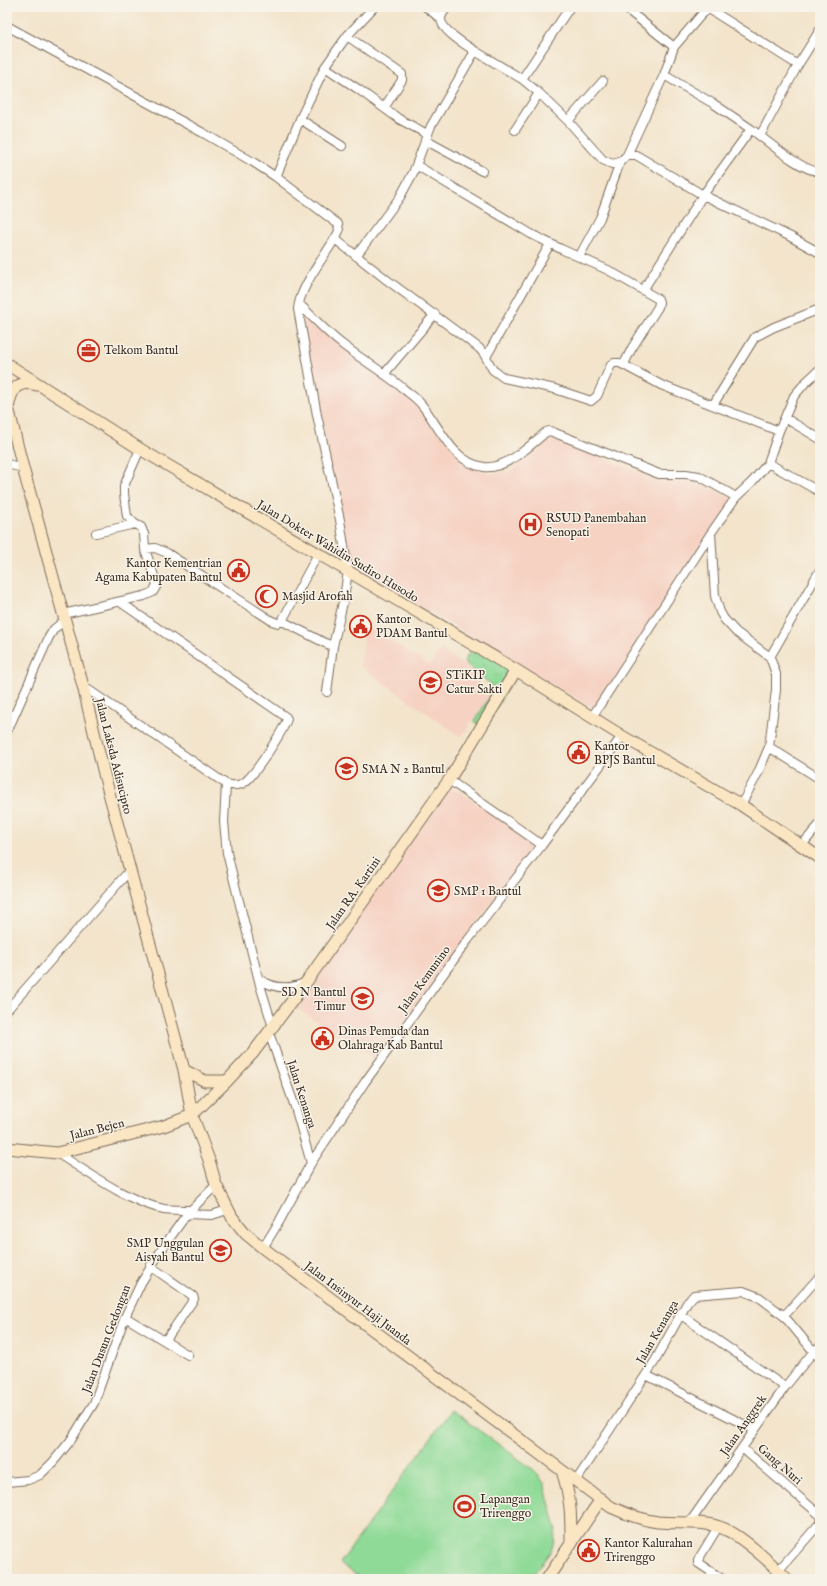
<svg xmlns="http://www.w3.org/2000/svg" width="827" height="1586" font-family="'IM FELL English',serif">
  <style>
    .built { fill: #f6d2c3 }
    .grass { fill: url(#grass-tufts); stroke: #65825a }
    .garden { fill: #8fda97; stroke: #65825a }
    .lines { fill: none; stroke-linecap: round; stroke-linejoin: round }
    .street-casing { stroke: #7b6b5b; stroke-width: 10 }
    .secondary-casing { stroke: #7b6b5b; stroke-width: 13 }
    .street { stroke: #fff; stroke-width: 8 }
    .secondary { stroke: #fbe6c4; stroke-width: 11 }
    .labels { text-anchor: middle; stroke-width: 3; stroke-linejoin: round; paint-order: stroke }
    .poi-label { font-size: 12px; fill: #3b2a1e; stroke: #f7f3e8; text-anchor: start }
    .street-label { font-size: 12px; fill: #3b2a1e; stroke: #f7f3e8 }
  </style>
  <defs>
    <pattern id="grass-tufts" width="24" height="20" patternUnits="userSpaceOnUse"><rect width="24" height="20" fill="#8fda97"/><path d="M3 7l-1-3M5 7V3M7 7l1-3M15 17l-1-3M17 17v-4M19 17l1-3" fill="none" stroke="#7cbb82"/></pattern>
  </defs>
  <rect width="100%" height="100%" fill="#f7f3e8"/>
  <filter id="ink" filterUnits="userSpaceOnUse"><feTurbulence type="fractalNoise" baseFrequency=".025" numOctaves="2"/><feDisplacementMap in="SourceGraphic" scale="8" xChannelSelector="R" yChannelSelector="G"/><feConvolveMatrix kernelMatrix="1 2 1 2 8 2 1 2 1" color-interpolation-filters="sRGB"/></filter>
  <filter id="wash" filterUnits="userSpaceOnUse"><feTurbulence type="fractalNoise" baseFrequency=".012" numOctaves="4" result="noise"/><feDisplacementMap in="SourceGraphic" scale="16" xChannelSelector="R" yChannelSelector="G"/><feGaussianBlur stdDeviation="0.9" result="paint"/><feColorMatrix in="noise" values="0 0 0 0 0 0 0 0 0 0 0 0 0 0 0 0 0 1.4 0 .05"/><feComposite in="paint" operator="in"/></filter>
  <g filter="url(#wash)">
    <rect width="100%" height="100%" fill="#f3e4cb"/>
    <path class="built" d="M300 307 410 395 468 464 490 474 512 471 542 432 618 464 668 481 704 484 734 500 595 709 349 565Z
      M366 626 430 665 441 649 481 677 476 687 489 696 461 737 360 666Z
      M447 790 459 791 527 839 530 850 377 1060 296 1008 347 931Z"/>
    <path class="grass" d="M474 644 517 670 485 728 474 722 495 688 464 662Z"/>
    <path class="garden" d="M451 1410 534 1470 544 1483 556 1529 554 1542 551 1551 530 1579H362L340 1563Z"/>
  </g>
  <g filter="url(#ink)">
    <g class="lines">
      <defs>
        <path id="street" d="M426 7 441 19
          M448 7C445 10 442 13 441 18 440 30 466 45 475 51
          M624 7 674 47
          M706 7 798 65
          M7 26 205 134 253 162 276 177 338 224 339 231 337 235C326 255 300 286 298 309L317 415 340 520 348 571 344 598 333 646 327 692
          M347 36 402 74V80L384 108
          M325 67 358 89 399 119 427 134
          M664 75 714 104 751 129 703 195 789 236 820 253
          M522 79 570 7
          M300 119 342 146
          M568 121 603 81
          M751 129 760 136 798 65 820 30
          M515 130 539 93
          M760 136C772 145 807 174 820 171
          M425 140 482 171
          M627 155 664 75 674 47 702 14 711 7
          M416 165 531 234 561 249 608 270 658 299 659 302 658 307 632 348 624 364
          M276 177 300 119 325 67 347 36 374 7
          M335 239 387 280 479 348 484 354 493 370 504 378 555 389 591 401 597 396 611 365 614 363H620L661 385 779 431
          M356 256 400 197 413 173 431 126 475 51 522 79 539 93 568 121 603 160 612 164 620 162 627 155H636L703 195 643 290
          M579 257 600 218 620 162
          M299 304C313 317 327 333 343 345 364 361 385 373 405 390 410 394 417 399 421 404 439 425 452 463 484 467 505 470 531 445 546 432L550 431 659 474H686L699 476 736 497
          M486 357 550 244
          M385 373 435 314
          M713 405 755 337 774 327 820 309
          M785 418 820 439
          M768 463 820 492
          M7 464 23 468
          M96 533 135 524
          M145 549 155 548 167 553 272 621 278 623 282 621 318 554
          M63 614 144 596 153 592 157 585 145 549 144 534 141 527 135 524 127 516 124 494V486L140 449
          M282 621 325 643 333 646
          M770 657 820 570
          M83 686 226 784C232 786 241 786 246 781 256 773 283 731 287 719L286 717 120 602
          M592 717 711 533
          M7 732 49 637 54 629 65 620
          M769 747 820 779
          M449 780 542 845
          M226 784 224 822 227 853 260 985 273 1027
          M741 805 758 773 769 747 776 690V674L770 657 736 632 724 619 720 612 715 596 711 533 736 497 752 482 768 463 779 431 794 396 805 383 820 369
          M801 846 820 824
          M259 979C274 989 290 990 306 982
          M7 1010 130 870
          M269 1033 295 1107 311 1163
          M57 1153C86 1171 130 1203 164 1209 173 1210 182 1210 192 1210
          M187 1214 212 1215 227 1210
          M263 1248 279 1222 311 1163 365 1082 468 940 542 845 622 736
          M150 1266 193 1296 194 1299 165 1341
          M681 1315 785 1387
          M784 1316 820 1276
          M125 1317 188 1355
          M646 1375 755 1430
          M742 1448 820 1515
          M576 1481 655 1361 687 1303 694 1295 743 1291 759 1297 784 1316 820 1359
          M7 1482 28 1480 40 1475 53 1462 71 1440 94 1403 125 1317 141 1283 164 1246 187 1214 216 1185
          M690 1522 785 1387 813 1352 820 1346
          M718 1527 698 1560V1563L722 1579
          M778 1571 820 1523"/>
        <path id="secondary" d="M7 364 140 449 516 670 622 736 741 805 820 858
          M7 403 23 468 83 686 105 778 184 1070 192 1115 209 1160 216 1185 232 1217 246 1234 263 1248 611 1507C626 1514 641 1520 658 1522 679 1524 701 1520 722 1528 740 1534 773 1565 787 1579
          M8 409C11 390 16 379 37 385
          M184 1070 205 1081H227
          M7 1148 57 1153 164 1126 192 1115 227 1081 253 1053 307 981 449 780 516 670
          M562 1471C571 1498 571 1515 571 1543
          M547 1579 601 1499"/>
      </defs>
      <use href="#street" class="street-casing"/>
      <use href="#secondary" class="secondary-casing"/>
      <use href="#street" class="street"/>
      <use href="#secondary" class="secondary"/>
    </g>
  </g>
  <defs>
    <symbol id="office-ring" viewBox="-11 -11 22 22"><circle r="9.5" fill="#f7f3e8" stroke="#c8321e" stroke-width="1.5"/><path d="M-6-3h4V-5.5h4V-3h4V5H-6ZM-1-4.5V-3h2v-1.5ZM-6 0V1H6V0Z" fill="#c8321e"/></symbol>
    <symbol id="hospital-ring" viewBox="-11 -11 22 22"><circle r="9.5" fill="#f7f3e8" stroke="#c8321e" stroke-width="1.5"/><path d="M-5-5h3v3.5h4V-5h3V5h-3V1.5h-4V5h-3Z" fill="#c8321e"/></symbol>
    <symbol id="civic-ring" viewBox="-11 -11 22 22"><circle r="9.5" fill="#f7f3e8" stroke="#c8321e" stroke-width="1.5"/><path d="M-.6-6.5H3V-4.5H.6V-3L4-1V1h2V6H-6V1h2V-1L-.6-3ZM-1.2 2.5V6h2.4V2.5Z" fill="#c8321e"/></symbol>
    <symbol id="mosque-ring" viewBox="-11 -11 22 22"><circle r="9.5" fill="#f7f3e8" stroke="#c8321e" stroke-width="1.5"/><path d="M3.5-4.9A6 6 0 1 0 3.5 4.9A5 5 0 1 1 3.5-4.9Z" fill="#c8321e"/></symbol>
    <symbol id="university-ring" viewBox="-11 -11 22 22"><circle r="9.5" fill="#f7f3e8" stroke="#c8321e" stroke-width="1.5"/><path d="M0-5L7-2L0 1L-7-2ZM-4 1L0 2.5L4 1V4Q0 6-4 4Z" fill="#c8321e"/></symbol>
    <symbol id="school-ring" viewBox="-11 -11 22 22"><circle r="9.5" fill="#f7f3e8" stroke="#c8321e" stroke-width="1.5"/><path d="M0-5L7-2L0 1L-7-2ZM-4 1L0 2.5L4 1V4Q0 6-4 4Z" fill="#c8321e"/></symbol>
    <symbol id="stadium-ring" viewBox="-11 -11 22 22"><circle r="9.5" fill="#f7f3e8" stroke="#c8321e" stroke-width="1.5"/><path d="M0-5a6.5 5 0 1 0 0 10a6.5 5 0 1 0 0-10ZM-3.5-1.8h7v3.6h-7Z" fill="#c8321e"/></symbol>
  </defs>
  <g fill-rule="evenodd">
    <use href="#office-ring" x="76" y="338" width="25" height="25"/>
    <use href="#hospital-ring" x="518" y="512" width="25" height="25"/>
    <use href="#civic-ring" x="226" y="558" width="25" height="25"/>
    <use href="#mosque-ring" x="254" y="584" width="25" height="25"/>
    <use href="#civic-ring" x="348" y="614" width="25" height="25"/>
    <use href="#university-ring" x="418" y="670" width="25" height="25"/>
    <use href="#civic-ring" x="566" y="740" width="25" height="25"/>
    <use href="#school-ring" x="334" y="756" width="25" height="25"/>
    <use href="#school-ring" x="426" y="878" width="25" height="25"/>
    <use href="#school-ring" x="350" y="986" width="25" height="25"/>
    <use href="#civic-ring" x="310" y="1026" width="25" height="25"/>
    <use href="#school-ring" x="208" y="1238" width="25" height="25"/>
    <use href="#stadium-ring" x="452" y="1494" width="25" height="25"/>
    <use href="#civic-ring" x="576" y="1538" width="25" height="25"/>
  </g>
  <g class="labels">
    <g class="poi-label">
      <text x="104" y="354">Telkom Bantul</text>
      <text x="546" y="522">RSUD Panembahan<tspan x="546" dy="14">Senopati</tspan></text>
      <text x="222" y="567" text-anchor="end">Kantor Kementrian<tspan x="222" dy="14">Agama Kabupaten Bantul</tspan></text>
      <text x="282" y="600">Masjid Arofah</text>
      <text x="376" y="623">Kantor<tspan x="376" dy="14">PDAM Bantul</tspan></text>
      <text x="446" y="679">STiKIP<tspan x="446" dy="14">Catur Sakti</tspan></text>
      <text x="594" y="750">Kantor<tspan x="594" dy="14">BPJS Bantul</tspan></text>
      <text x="362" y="773">SMA N 2 Bantul</text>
      <text x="454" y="895">SMP 1 Bantul</text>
      <text x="346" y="996" text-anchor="end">SD N Bantul<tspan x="346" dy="14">Timur</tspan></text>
      <text x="338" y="1035">Dinas Pemuda dan<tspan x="338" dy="14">Olahraga Kab Bantul</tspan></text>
      <text x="204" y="1247" text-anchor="end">SMP Unggulan<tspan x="204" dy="14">Aisyah Bantul</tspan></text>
      <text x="480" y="1503">Lapangan<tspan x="480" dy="14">Trirenggo</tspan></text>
      <text x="604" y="1547">Kantor Kalurahan<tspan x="604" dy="14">Trirenggo</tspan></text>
    </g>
    <g class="street-label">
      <text transform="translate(338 551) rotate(31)" y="4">Jalan Dokter Wahidin Sudiro Husodo</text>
      <text transform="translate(114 756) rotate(76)" y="4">Jalan Laksda Adisucipto</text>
      <text transform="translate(353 893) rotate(-55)" y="4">Jalan RA. Kartini</text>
      <text transform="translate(424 979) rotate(-54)" y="4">Jalan Kemunino</text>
      <text transform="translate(302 1094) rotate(72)" y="4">Jalan Kenanga</text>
      <text transform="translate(97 1129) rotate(-14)" y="4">Jalan Bejen</text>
      <text transform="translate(358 1303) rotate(37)" y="4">Jalan Insinyur Haji Juanda</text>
      <text transform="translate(657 1332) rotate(-60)" y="4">Jalan Kenanga</text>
      <text transform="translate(106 1339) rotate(-69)" y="4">Jalan Dusun Gedongan</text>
      <text transform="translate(743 1425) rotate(-55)" y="4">Jalan Anggrek</text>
      <text transform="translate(780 1464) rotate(41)" y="4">Gang Nuri</text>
    </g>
  </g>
  <rect width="827" height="1586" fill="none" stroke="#f7f3e8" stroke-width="24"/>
</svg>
